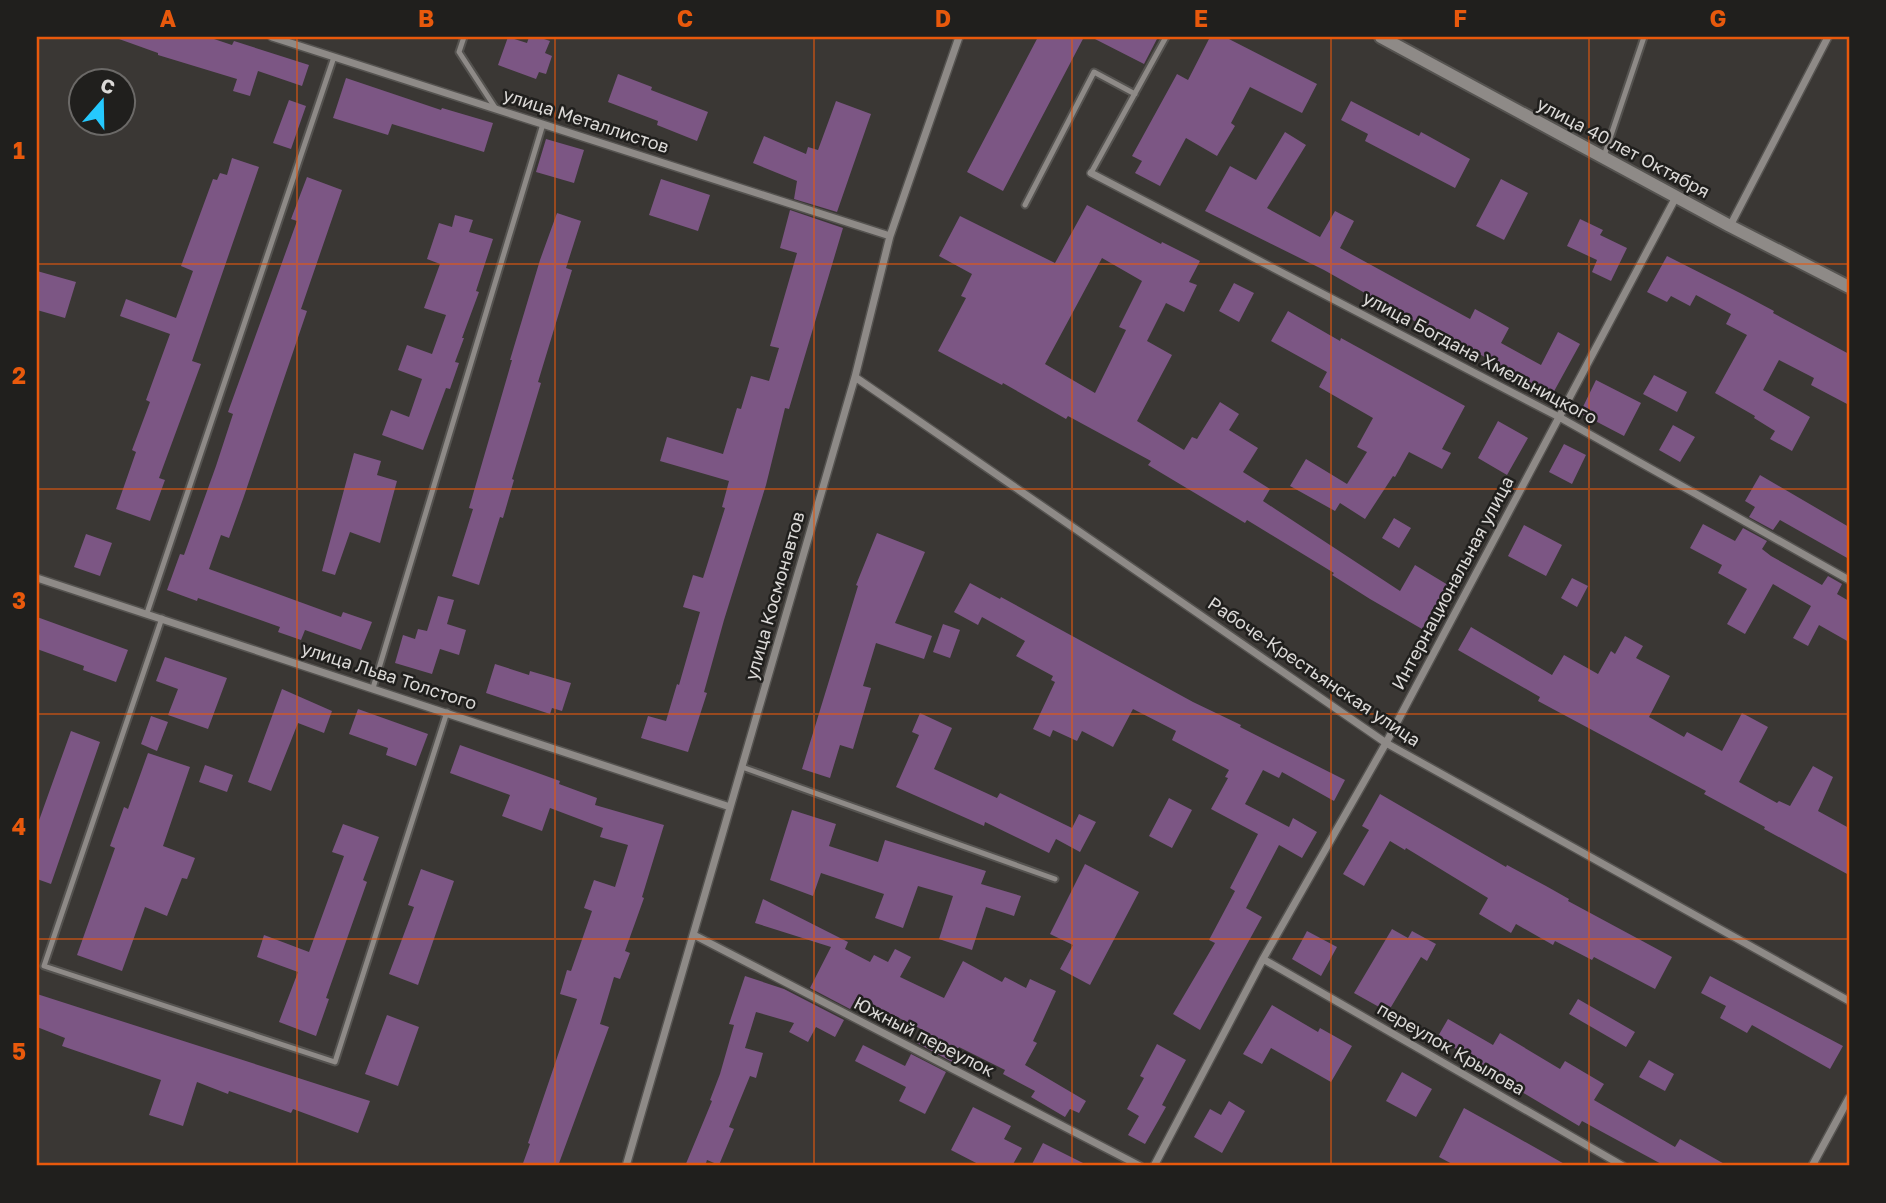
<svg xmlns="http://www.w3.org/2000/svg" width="1886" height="1203" font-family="'Golos Text',sans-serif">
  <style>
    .building { fill: #7c5684; fill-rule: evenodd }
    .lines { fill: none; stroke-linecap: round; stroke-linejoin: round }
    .service-casing { stroke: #555350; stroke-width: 9 }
    .minor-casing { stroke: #555350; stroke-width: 10 }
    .tertiary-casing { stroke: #555350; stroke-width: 16 }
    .service { stroke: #8e8a87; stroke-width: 5 }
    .minor { stroke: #8e8a87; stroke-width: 7 }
    .tertiary { stroke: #8e8a87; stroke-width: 12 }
    .grid { fill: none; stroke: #e8590c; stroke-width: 2; stroke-opacity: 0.55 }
    .labels { text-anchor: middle; stroke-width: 5; stroke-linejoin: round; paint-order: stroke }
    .street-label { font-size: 18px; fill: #dbd9d7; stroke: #201f1d }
    .neatline { fill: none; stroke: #e8590c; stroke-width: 2.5 }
    .grid-label { font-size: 23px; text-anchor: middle; font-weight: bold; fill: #e8590c }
  </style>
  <rect width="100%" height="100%" fill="#3a3734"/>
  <path class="building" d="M119 37H208L232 45 234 41 309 65 302 86 258 71 250 96 233 91 237 79 158 55V53L119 39Z
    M508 37 527 43 529 37H538L550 41 545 53 552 56 546 74 539 72 536 79 498 65Z
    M1038 37H1084L1003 191 967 172Z
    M1091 37H1158L1144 64Z
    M1210 37H1225L1317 84 1302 113 1250 87 1231 123 1235 126 1217 156 1186 138 1160 186 1135 173 1142 161 1132 156 1177 74 1188 80Z
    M618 74 652 87 651 90 708 112 697 141 657 125 658 121 608 102Z
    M346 78 441 110 442 108 493 123 484 152 392 124 388 135 333 118Z
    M289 100 306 106 291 149 273 143Z
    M836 101 871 114 837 212 794 199 797 181 753 163 764 136 806 154 808 147 818 150Z
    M1351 101 1419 136 1421 132 1470 159 1455 188 1365 141 1368 134 1341 120Z
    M1285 132 1306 145 1267 208 1320 237 1335 211 1354 221 1340 248 1470 319 1475 309 1509 328 1501 343 1541 365 1558 332 1580 344 1552 395 1442 333 1441 336 1324 270 1205 211 1230 166 1256 180Z
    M546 139 584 150 574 183 536 172Z
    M232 158 259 167 192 361 201 364 159 478 165 480 150 521 116 509 136 452 132 450 150 402 146 400 170 334 120 316 126 299 176 318 193 271 181 266 213 179 217 180 220 173 227 175Z
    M307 177 342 190 301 309 307 311 243 499 229 538 221 535 209 569 341 617 343 612 372 622 361 650 305 630 301 640 278 632 280 627 198 598 197 601 167 590 180 554 184 555 216 466 233 414 228 412 297 221 291 219Z
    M661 179 710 195 698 231 649 215Z
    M1501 179 1528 193 1504 240 1476 226Z
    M1087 205 1161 244 1162 242 1200 261 1189 282 1197 285 1184 312 1166 303 1147 341 1172 355 1137 421 1184 450 1192 437 1197 439 1220 402 1239 414 1229 430 1258 448 1243 472 1270 489 1263 501 1400 591 1415 565 1448 585 1422 629 1370 599 1332 575 1334 573 1247 520 1245 523 1148 465 1151 461 1068 416 1066 419 1003 383 1002 385 938 351 966 298 961 296 972 274 939 256 960 216 1055 263ZM1102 258 1142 281 1119 327 1126 330 1095 393 1045 364Z
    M790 210 843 228 789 409 785 408 766 485 724 620 704 692 707 693 688 752 641 738 648 716 666 721 677 684 679 685 700 612 683 607 693 575 703 578 725 508 722 507 729 481 660 461 667 437 723 454 737 408 741 409 751 376 769 381 779 348 770 346 797 253 780 248Z
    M557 213 581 221 566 268 572 270 538 382 541 383 512 479 514 480 503 518 500 517 479 585 452 576 473 509 469 508 512 360H510L540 260Z
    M455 215 473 220 469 232 493 239 476 291 479 292 462 338H464L455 362 459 363 450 389 446 388 423 450 382 435 391 410 409 417 422 379 398 370 407 345 432 354 446 315 424 308 440 264 427 259 439 223 452 227Z
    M1580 219 1603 230 1600 235 1627 248 1611 281 1592 272 1597 260 1567 246Z
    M1667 256 1742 294 1774 311 1773 313 1849 354V405L1811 385 1814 378 1779 360 1763 390 1810 417 1792 451 1770 439 1775 431 1754 418 1755 416 1715 393 1747 335 1726 324 1731 314 1696 295 1690 306 1671 296 1667 302 1647 292Z
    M37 271 76 282 65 318 37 310Z
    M1234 283 1254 293 1239 322 1219 311Z
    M1288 311 1340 341 1341 338 1465 406 1442 449 1451 453 1442 469 1409 452 1395 477 1393 476 1365 519 1340 503 1335 511 1290 486 1306 459 1347 484 1367 452 1357 447 1373 418 1319 387 1327 372 1271 341Z
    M1654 375 1687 392 1677 412 1643 394Z
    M1596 380 1641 403 1624 436 1580 413Z
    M1498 421 1528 438 1507 475 1478 458Z
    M1673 425 1695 437 1680 462 1659 450Z
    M1564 444 1586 455 1572 484 1549 472Z
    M354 453 381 461 377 475 397 481 380 543 350 532 335 575 322 571Z
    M1760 475 1849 527V559L1780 520 1773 530 1749 517 1755 507 1745 501Z
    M1394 518 1411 528 1399 548 1382 538Z
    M1703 524 1735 541 1743 528 1767 541 1762 549 1771 556 1822 585 1828 576 1842 584 1837 594 1849 601V642L1819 625 1808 646 1793 638 1811 606 1773 584 1745 634 1727 624 1747 589 1718 573 1722 565 1690 548Z
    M1524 525 1562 545 1546 576 1508 556Z
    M877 533 925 552 895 623 932 636 924 659 876 643 863 686 871 688 853 749 840 745 830 778 802 769 858 586 856 585Z
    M86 534 112 543 100 576 74 567Z
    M1572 578 1588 586 1577 607 1561 598Z
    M970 583 1000 599 1001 597 1193 702 1241 725 1240 727 1345 780 1334 801 1282 772 1279 778 1263 770 1245 804 1289 827 1293 818 1317 832 1302 858 1279 845 1246 908 1262 917 1200 1030 1173 1014 1215 943 1209 940 1235 891 1230 888 1258 834 1211 809 1228 778 1225 777 1229 770 1172 740 1176 731 1133 709 1113 747 1082 731 1077 741 1053 730 1050 737 1033 729 1055 682 1051 680 1053 676 1016 656 1025 641 982 617 978 625 954 612Z
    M438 596 454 600 447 624 466 630 459 655 440 649 432 674 395 663 403 635 415 639 418 629 427 631Z
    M37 617 128 650 116 682 83 670 84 666 37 649Z
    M943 624 960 630 950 658 933 652Z
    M1471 627 1552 675 1564 655 1598 674 1611 651 1615 654 1625 636 1643 646 1636 658 1670 676 1649 717 1684 737 1687 732 1722 751 1742 713 1768 727 1739 782 1777 803 1779 801 1790 806 1813 766 1833 777 1818 811 1849 828V875L1764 829 1765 827 1704 794 1706 791 1538 701 1540 697 1458 650Z
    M165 657 227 678 208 729 168 715 178 689 156 681Z
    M495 664 529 675 530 671 571 683 562 711 552 708 550 714 486 693Z
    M282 689 332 711 324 733 298 723 271 791 248 782Z
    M358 709 428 734 416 766 386 755 388 748 349 734Z
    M920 713 952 728 934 769 997 798 1000 793 1072 828 1079 814 1096 822 1080 852 1056 839 1049 853 985 822 984 826 896 787 919 735 912 732Z
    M151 716 168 722 157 751 141 744Z
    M71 731 100 742 51 884 37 879V826Z
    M460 745 560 781 559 784 597 798 595 805 664 825 642 897 644 898 625 951 630 953 620 979 614 977 600 1024 609 1027 558 1166H522L530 1144 528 1143 577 999 560 994 567 970 571 971 592 911 584 908 594 880 615 887 628 845 600 837 603 828 550 808 542 831 502 816 510 795 450 773Z
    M148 753 190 767 163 846 195 858 187 879 182 878 167 916 145 907 122 971 77 955 115 848 110 846 124 807 128 809Z
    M205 765 233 775 227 792 199 782Z
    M1380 794 1506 867 1507 865 1546 886 1569 899 1568 901 1672 957 1655 989 1594 957 1592 960 1555 941 1553 945 1516 924 1511 933 1479 914 1488 898 1406 848 1405 850 1390 841 1364 886 1343 874 1369 830 1362 826Z
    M1169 798 1192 810 1172 848 1149 836Z
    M792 810 836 824 829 846 878 862 885 840 986 871 981 884 1021 896 1014 916 986 907 972 950 939 939 953 896 918 886 903 928 875 918 884 894 821 873 813 896 770 880Z
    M343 824 379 837 363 880 367 882 326 998 329 999 316 1036 279 1022 298 972 257 957 264 935 309 952 344 856 332 852Z
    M1085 864 1139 892 1090 985 1060 969 1073 945 1050 934Z
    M421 869 454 881 418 985 389 974 414 907 408 905Z
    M763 899 848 942 845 949 870 962 874 955 888 962 895 949 911 957 900 977 944 998 963 961 1002 982 1005 977 1026 988 1030 979 1056 991 1033 1041 1037 1043 1025 1065 1086 1101 1079 1113 1070 1109 1065 1117 1031 1097 1035 1091 1003 1074 1005 1070 959 1047 952 1062 917 1043 923 1030 857 997 850 1009 810 988 831 947 755 923Z
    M1392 929 1408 938 1412 931 1436 944 1427 961 1421 957 1388 1012 1354 993Z
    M1307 931 1337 947 1321 976 1292 959Z
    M745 976 784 989 844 1020 835 1037 816 1027 808 1042 789 1032 794 1023 756 1012 745 1048 763 1053 756 1078 750 1076 729 1127 734 1129 719 1165 707 1160 705 1166H685L712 1101 710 1100 720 1074 734 1025 729 1024Z
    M1710 976 1843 1046 1830 1069 1752 1025 1747 1033 1720 1018 1726 1006 1701 993Z
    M37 994 370 1101 358 1133 293 1109 291 1113 229 1091 228 1094 197 1082 183 1126 149 1115 161 1080 62 1046 65 1038 37 1027Z
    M1578 999 1635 1032 1626 1047 1569 1014Z
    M1272 1005 1318 1032 1320 1028 1352 1046 1331 1082 1271 1048 1262 1064 1243 1054Z
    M387 1015 419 1027 398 1086 365 1074Z
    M1448 1019 1493 1045 1500 1033 1560 1069 1565 1061 1604 1084 1594 1100 1675 1147 1680 1139 1728 1166H1665L1582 1121 1579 1126 1470 1061 1472 1058 1437 1038Z
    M1157 1044 1186 1060 1162 1105 1166 1107 1145 1144 1128 1135 1139 1116 1127 1109 1144 1078 1140 1076Z
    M863 1045 905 1066 911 1054 946 1072 925 1114 899 1101 906 1087 855 1061Z
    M1649 1060 1674 1074 1665 1091 1639 1077Z
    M1402 1072 1432 1089 1416 1117 1386 1101Z
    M1229 1101 1245 1111 1222 1153 1194 1137 1210 1109 1221 1115Z
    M973 1107 1011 1126 1004 1139 1022 1148 1012 1166H982L951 1150Z
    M1464 1108 1511 1134 1568 1166H1456L1439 1157Z
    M1043 1143 1089 1166H1031Z"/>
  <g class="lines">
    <defs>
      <path id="service" d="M464 37 459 52 496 109
        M1604 156 1644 37
        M1091 173 1166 37
        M1025 205 1094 72 1135 94
        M147 613 334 57
        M162 618 44 966 335 1062 447 712
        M373 688 543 124
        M742 767 1055 879"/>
      <path id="minor" d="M272 37 890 236
        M1091 173 1559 417 1849 580
        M1730 226 1828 37
        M855 377 1386 743 1849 1001
        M37 578 730 807
        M694 935 1140 1166
        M1263 959 1623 1166
        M626 1166 855 377 890 236 959 37
        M1154 1166 1263 959 1386 743 1676 197
        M1812 1166 1849 1098"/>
      <path id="tertiary" d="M1381 37 1730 226 1849 287"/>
    </defs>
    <use href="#service" class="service-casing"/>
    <use href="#minor" class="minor-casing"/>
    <use href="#tertiary" class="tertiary-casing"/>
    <use href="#service" class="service"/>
    <use href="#minor" class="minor"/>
    <use href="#tertiary" class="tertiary"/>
  </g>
  <path class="grid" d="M297 37V1166M555 37V1166M814 37V1166M1072 37V1166M1331 37V1166M1589 37V1166M37 264H1849M37 489H1849M37 714H1849M37 939H1849"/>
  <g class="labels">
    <g class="street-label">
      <text transform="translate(586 121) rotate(18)" y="6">улица Металлистов</text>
      <text transform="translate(1623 148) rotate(28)" y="6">улица 40 лет Октября</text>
      <text transform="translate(1480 358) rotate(28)" y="6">улица Богдана Хмельницкого</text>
      <text transform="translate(1453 583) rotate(-62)" y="6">Интернациональная улица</text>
      <text transform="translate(775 596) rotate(-74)" y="6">улица Космонавтов</text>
      <text transform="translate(1314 672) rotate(34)" y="6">Рабоче-Крестьянская улица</text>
      <text transform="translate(389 676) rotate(18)" y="6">улица Льва Толстого</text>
      <text transform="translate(924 1037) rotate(27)" y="6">Южный переулок</text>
      <text transform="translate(1451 1049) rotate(30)" y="6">переулок Крылова</text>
    </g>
  </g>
  <rect width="1886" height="1203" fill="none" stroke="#201f1d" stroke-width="77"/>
  <g transform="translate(102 102) rotate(20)"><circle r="33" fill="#201f1d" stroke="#6b6967" stroke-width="2"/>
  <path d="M0-5L12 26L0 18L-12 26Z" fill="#25c9fe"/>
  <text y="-10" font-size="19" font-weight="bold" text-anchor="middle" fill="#dbd9d7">С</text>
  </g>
  <rect x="38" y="38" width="1810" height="1126" class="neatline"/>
  <g class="grid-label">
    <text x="168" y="27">A</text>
    <text x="426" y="27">B</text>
    <text x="685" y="27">C</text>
    <text x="943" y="27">D</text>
    <text x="1201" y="27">E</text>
    <text x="1460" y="27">F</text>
    <text x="1718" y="27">G</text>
    <text x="19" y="159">1</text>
    <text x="19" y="384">2</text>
    <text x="19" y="609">3</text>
    <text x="19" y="835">4</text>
    <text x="19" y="1060">5</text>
  </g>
</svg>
